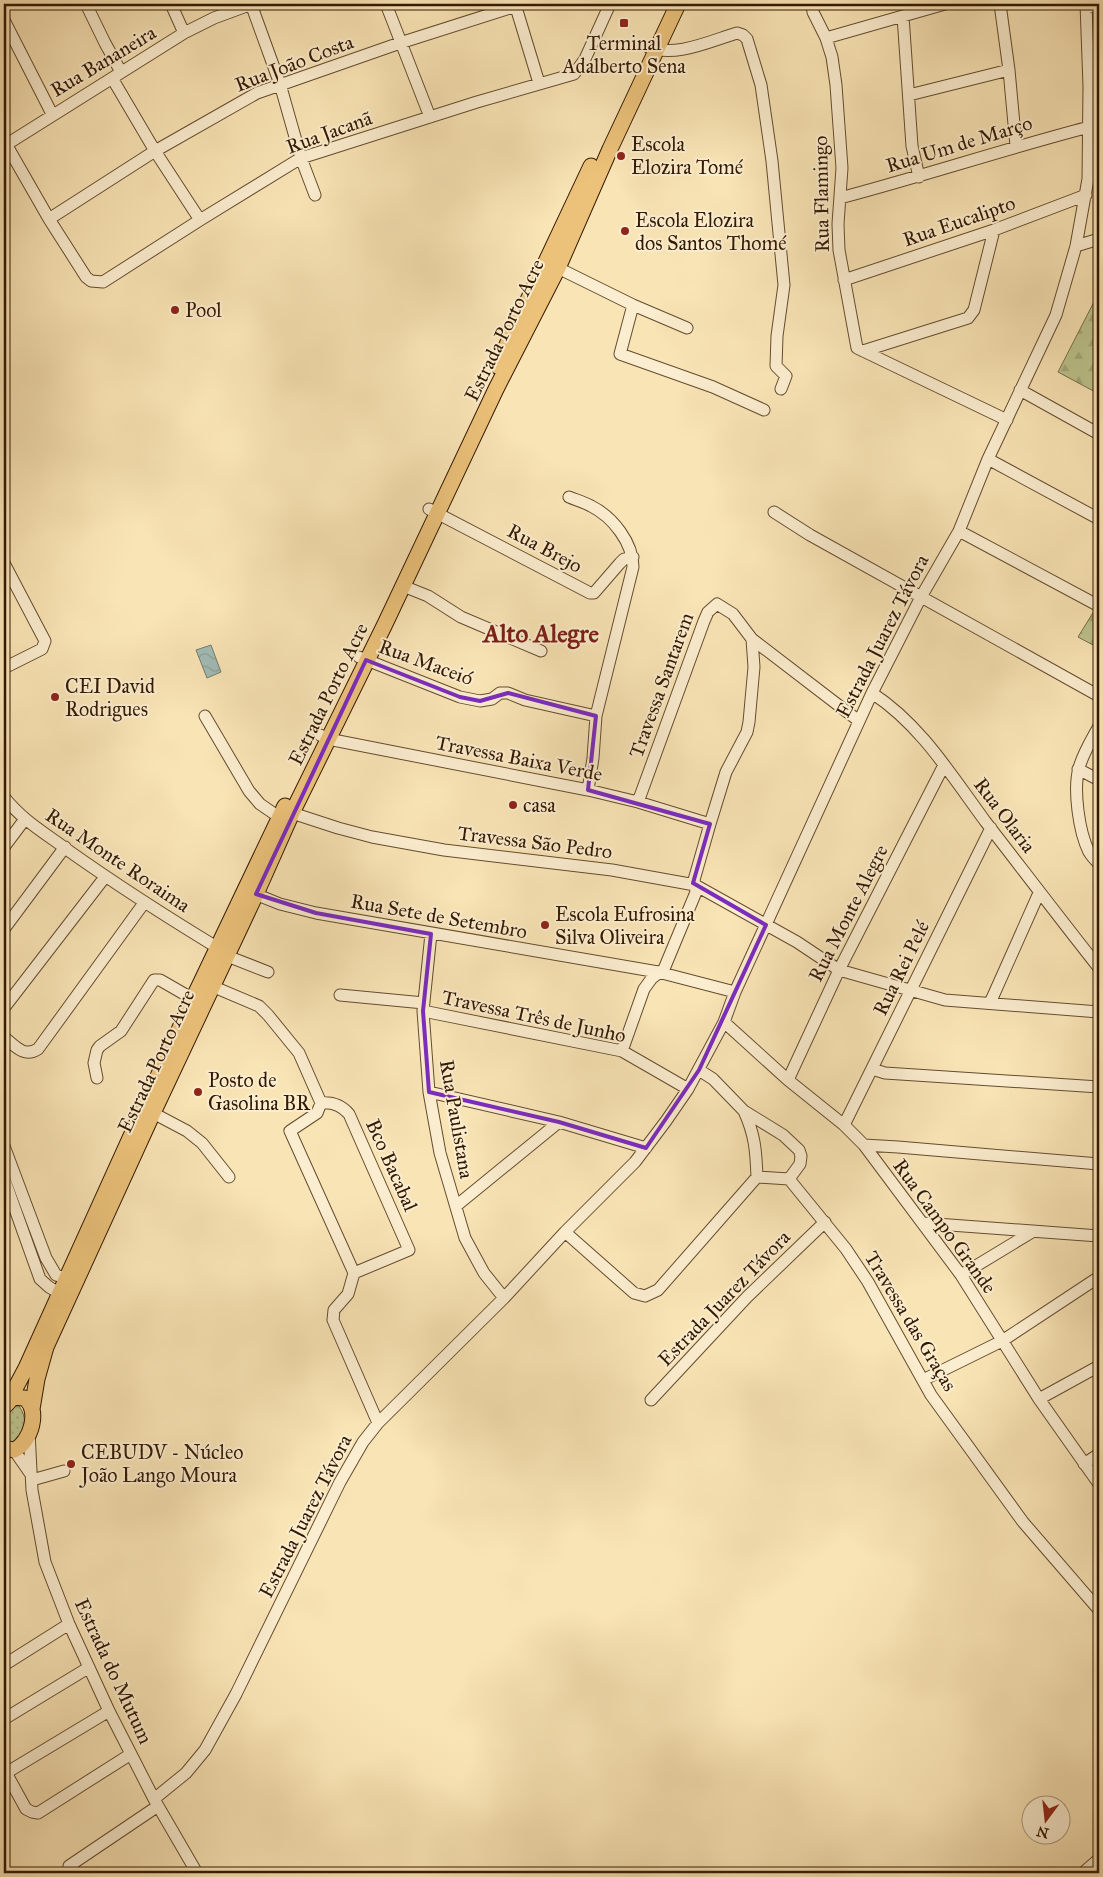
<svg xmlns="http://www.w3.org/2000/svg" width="1103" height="1877" font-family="'IM FELL Great Primer',serif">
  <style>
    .grass { fill: url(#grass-dots); stroke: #786e48 }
    .forest { fill: url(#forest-firs); stroke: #786e48 }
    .water { fill: url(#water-waves); stroke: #757b6e }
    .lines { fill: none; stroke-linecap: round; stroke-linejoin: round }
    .minor-casing { stroke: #644c2f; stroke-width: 13 }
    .major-casing { stroke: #331902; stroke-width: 17 }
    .minor { stroke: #fbedcf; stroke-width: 11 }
    .major { stroke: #ecc27a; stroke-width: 15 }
    .marked { fill: none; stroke: #7b2cbf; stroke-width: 4; stroke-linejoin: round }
    .poi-dot { fill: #8f2418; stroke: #fbedcf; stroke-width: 2 }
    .labels { text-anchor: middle; stroke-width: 4; stroke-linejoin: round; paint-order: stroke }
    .poi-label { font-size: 20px; fill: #331902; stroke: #fbedcf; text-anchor: start }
    .street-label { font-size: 20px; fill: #331902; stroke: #fbedcf }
    .district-label { font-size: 25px; font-weight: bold; fill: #7a1f14; stroke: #fbedcf }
  </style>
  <defs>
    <pattern id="grass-dots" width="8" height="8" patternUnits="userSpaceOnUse" patternTransform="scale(1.25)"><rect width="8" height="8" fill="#bdc48e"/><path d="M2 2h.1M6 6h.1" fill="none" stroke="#a3a879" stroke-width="1.8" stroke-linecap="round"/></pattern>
    <pattern id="forest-firs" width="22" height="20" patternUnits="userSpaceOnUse" patternTransform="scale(1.25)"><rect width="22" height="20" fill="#bdc48e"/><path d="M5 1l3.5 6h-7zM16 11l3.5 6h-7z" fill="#a3a879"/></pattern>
    <pattern id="water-waves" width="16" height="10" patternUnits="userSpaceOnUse" patternTransform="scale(1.25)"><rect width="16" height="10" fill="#a1bcb6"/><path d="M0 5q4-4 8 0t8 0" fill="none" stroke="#8ba19b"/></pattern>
  </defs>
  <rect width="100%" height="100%" fill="#f9e4b5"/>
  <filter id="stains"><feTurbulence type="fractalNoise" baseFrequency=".004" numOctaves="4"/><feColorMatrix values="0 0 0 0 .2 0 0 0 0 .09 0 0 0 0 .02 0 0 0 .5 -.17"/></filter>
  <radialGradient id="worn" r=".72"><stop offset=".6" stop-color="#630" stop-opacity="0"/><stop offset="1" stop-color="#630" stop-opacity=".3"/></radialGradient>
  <path class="grass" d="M14 1406H19C27 1417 25 1427 21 1438L9 1444C0 1434 3 1414 14 1406Z"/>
  <path class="forest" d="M1099 292V394L1058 372Z
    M1094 611 1099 614V643L1093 645 1078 637Z"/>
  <path class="water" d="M211 645 221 672 207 678 196 650Z"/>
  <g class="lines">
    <defs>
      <path id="minor" d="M86 4 105 43 121 72
        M171 4 184 33
        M251 4 280 84 301 158 315 195
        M386 4 430 117
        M515 4 539 83
        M812 4 813 12 826 38 832 57 836 85 842 168 838 224 839 250 857 348 1007 420
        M1000 4 1009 70 1016 146
        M1087 8 1099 4
        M903 16 912 146 919 177
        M4 20 52 114
        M826 38 945 4
        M648 47C675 58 710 41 737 33L743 35 747 39 761 85 772 161 784 285 777 336 776 366 786 376 781 389
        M112 78 155 151 200 220
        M909 95 1009 70
        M6 144 49 219 86 277 91 281 103 282 200 220 301 158 477 102 574 74 585 59 610 4
        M4 146 184 33 214 18 252 4
        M840 198C923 176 1005 149 1089 127
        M49 219 155 151 257 93 400 43 516 6
        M1076 246 1099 239
        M558 268 633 305 687 328
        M844 280 994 230 1086 195
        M633 305 620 354 713 387 764 410
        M863 351 968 318 974 310 994 230
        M1020 390 1099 434
        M988 459 1099 519
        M569 497C576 500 584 502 591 506 613 517 633 543 633 567L596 716 593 758 588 790
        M429 509 590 593H594L620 563 624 559 633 557
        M774 512 810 535 1099 696
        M959 531 1099 606
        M4 563 45 641 42 649 4 668
        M403 586 428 596 461 617 541 651
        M359 657 460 697 480 701 492 699 500 693H508L525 700 596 716
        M872 693C921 725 951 775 985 821 1023 870 1061 920 1099 968
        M205 716 249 791 260 804 279 817
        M1099 726C1092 739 1083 753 1079 768 1073 790 1079 832 1089 852 1092 857 1096 861 1099 864
        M320 735 328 739 588 790 638 802 710 824
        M1078 769 1099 780
        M4 797C23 821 45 833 69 851 117 885 167 917 218 948
        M638 802 704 621 708 612 717 604 733 614 752 639 859 721
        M292 813 338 828 372 837 444 850 612 870 695 885 797 942 839 970 945 1000 1099 1012
        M4 847 25 819
        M250 892 280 904 316 913 658 972 735 992
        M4 929 65 847
        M431 934 423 1011 429 1092 440 1153 465 1238 484 1273 504 1298
        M227 956 268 972
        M207 984 259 1006 268 1015 299 1053 321 1103
        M340 995 424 1003
        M990 1003 1039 893
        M4 1008 105 877
        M423 1011 622 1051 688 1089
        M724 1022 788 1080 844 1125 864 1145 961 1275 1039 1399 1099 1484
        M4 1037C15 1046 24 1058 38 1049L144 903
        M622 1051 644 989 652 978 664 969 696 892 694 880 710 824 726 772 747 732 749 722 754 667 752 639
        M872 1069 885 1073 1099 1087
        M699 1070 713 1079 744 1111 783 1135 799 1150 801 1156 800 1164 789 1179 846 1249 868 1282 931 1395 1023 1522 1099 1610
        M97 1078 94 1063 97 1050 100 1046 121 1031 154 980H160L193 999
        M788 1080 839 970 944 765
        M429 1092 559 1122 646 1148
        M744 1111C755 1135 756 1151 757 1177
        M153 1113 187 1131 202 1143 229 1177
        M844 1125 991 828
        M864 1145 898 1147 1099 1164
        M4 1146 46 1258 56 1275 66 1278
        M4 1178 40 1279 49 1287 59 1293
        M456 1206 559 1122
        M923 1223 1099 1236
        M565 1232 634 1293 645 1296 658 1290 757 1177 789 1179
        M354 1273 409 1250 349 1114C342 1106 332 1102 321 1103L317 1113 290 1131 354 1273 348 1294 334 1310 333 1320 378 1423
        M961 1275 1032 1232
        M923 1380 1002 1341 1099 1277
        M1039 1399 1099 1366
        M651 1400 747 1297 825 1222
        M29 1432 32 1490 45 1562 69 1624 109 1711 154 1799 197 1873
        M14 1450 30 1473
        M1084 1464 1099 1454
        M32 1480 64 1471
        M4 1665 69 1624
        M4 1719 88 1668
        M4 1769 26 1809 32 1812 38 1813 131 1754
        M6 1773 109 1711
        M154 1799 186 1773 205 1750 236 1694 340 1482 363 1442 378 1423 504 1298 565 1232 635 1162 666 1121 688 1089 724 1022 735 992 872 693 921 597 959 531 988 459 1056 315 1076 246 1088 179 1089 86 1086 4
        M69 1866 158 1806
        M1083 1873 1099 1859"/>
      <path id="major" d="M497 366 591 166
        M9 1400 26 1368 193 999 285 806
        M32 1409 37 1379 46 1347 153 1113 256 894 292 813 385 624 496 389 558 268 610 149 678 4
        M4 1448 14 1450C31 1443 41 1408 24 1398L13 1397 6 1405"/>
    </defs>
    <use href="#minor" class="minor-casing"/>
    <use href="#major" class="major-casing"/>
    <use href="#minor" class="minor"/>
    <use href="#major" class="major"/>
  </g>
  <path class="marked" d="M366 660 460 697 480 701 508 693 596 716 588 790 710 824 693 883 766 925 699 1070 646 1148 559 1122 429 1092 423 1011 431 934 316 913 256 894Z"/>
  <g class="poi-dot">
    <rect x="619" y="18" width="10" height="10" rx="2.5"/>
    <circle cx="621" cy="156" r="5"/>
    <circle cx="625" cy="231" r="5"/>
    <circle cx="175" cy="310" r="5"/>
    <circle cx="55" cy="697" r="5"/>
    <circle cx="513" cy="805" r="5"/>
    <circle cx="545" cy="925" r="5"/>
    <circle cx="198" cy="1092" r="5"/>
    <circle cx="71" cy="1464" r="5"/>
  </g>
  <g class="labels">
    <g class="poi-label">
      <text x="624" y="50" text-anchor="middle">Terminal<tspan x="624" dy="23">Adalberto Sena</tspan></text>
      <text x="631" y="151">Escola<tspan x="631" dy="23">Elozira Tomé</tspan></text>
      <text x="635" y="227">Escola Elozira<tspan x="635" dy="23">dos Santos Thomé</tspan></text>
      <text x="185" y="317">Pool</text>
      <text x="65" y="693">CEI David<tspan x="65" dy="23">Rodrigues</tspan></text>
      <text x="523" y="812">casa</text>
      <text x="555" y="921">Escola Eufrosina<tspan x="555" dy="23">Silva Oliveira</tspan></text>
      <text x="208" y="1087">Posto de<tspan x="208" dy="23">Gasolina BR</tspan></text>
      <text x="81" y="1459">CEBUDV - Núcleo<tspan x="81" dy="23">João Lango Moura</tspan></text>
    </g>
    <g class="street-label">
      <text transform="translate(103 61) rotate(-31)" y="7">Rua Bananeira</text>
      <text transform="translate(294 63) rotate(-21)" y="7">Rua João Costa</text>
      <text transform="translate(329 132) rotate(-20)" y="7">Rua Jacanã</text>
      <text transform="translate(959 144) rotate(-17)" y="7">Rua Um de Março</text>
      <text transform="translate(821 194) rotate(-91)" y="7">Rua Flamingo</text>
      <text transform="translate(959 221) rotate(-19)" y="7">Rua Eucalipto</text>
      <text transform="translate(504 330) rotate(-64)" y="7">Estrada Porto Acre</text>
      <text transform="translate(545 548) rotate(28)" y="7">Rua Brejo</text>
      <text transform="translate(882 636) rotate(-63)" y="7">Estrada Juarez Távora</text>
      <text transform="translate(426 662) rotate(20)" y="7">Rua Maceió</text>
      <text transform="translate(661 685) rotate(-70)" y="7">Travessa Santarem</text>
      <text transform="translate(328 694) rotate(-64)" y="7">Estrada Porto Acre</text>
      <text transform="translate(519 758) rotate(11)" y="7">Travessa Baixa Verde</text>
      <text transform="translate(1005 815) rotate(53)" y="7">Rua Olaria</text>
      <text transform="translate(535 842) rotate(7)" y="7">Travessa São Pedro</text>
      <text transform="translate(118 860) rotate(34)" y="7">Rua Monte Roraima</text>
      <text transform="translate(848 913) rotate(-63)" y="7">Rua Monte Alegre</text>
      <text transform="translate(439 916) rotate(10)" y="7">Rua Sete de Setembro</text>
      <text transform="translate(901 968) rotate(-64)" y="7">Rua Rei Pelé</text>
      <text transform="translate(534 1016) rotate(12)" y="7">Travessa Três de Junho</text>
      <text transform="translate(156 1061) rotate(-65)" y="7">Estrada Porto Acre</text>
      <text transform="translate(457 1119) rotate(80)" y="7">Rua Paulistana</text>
      <text transform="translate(392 1165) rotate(66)" y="7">Bco Bacabal</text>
      <text transform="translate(945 1226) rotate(54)" y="7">Rua Campo Grande</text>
      <text transform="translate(724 1298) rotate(-46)" y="7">Estrada Juarez Távora</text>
      <text transform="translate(911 1321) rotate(59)" y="7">Travessa das Graças</text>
      <text transform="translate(305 1516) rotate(-63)" y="7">Estrada Juarez Távora</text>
      <text transform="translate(114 1671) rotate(65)" y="7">Estrada do Mutum</text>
    </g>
    <g class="district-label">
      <text x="541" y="642">Alto Alegre</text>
    </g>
  </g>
  <rect width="1103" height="1877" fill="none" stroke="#f9e4b5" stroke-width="20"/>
  <rect x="5" y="5" width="1093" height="1867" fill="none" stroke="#331902" stroke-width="2.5"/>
  <rect x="10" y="10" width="1083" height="1857" fill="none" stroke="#331902"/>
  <g transform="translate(1046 1820) rotate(195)"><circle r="24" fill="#fbedcf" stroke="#ab987d"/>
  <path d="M0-4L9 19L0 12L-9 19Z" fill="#8f2418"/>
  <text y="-8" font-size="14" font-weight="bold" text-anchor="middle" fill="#331902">N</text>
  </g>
  <rect width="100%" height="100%" filter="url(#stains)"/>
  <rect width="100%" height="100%" fill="url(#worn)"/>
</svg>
